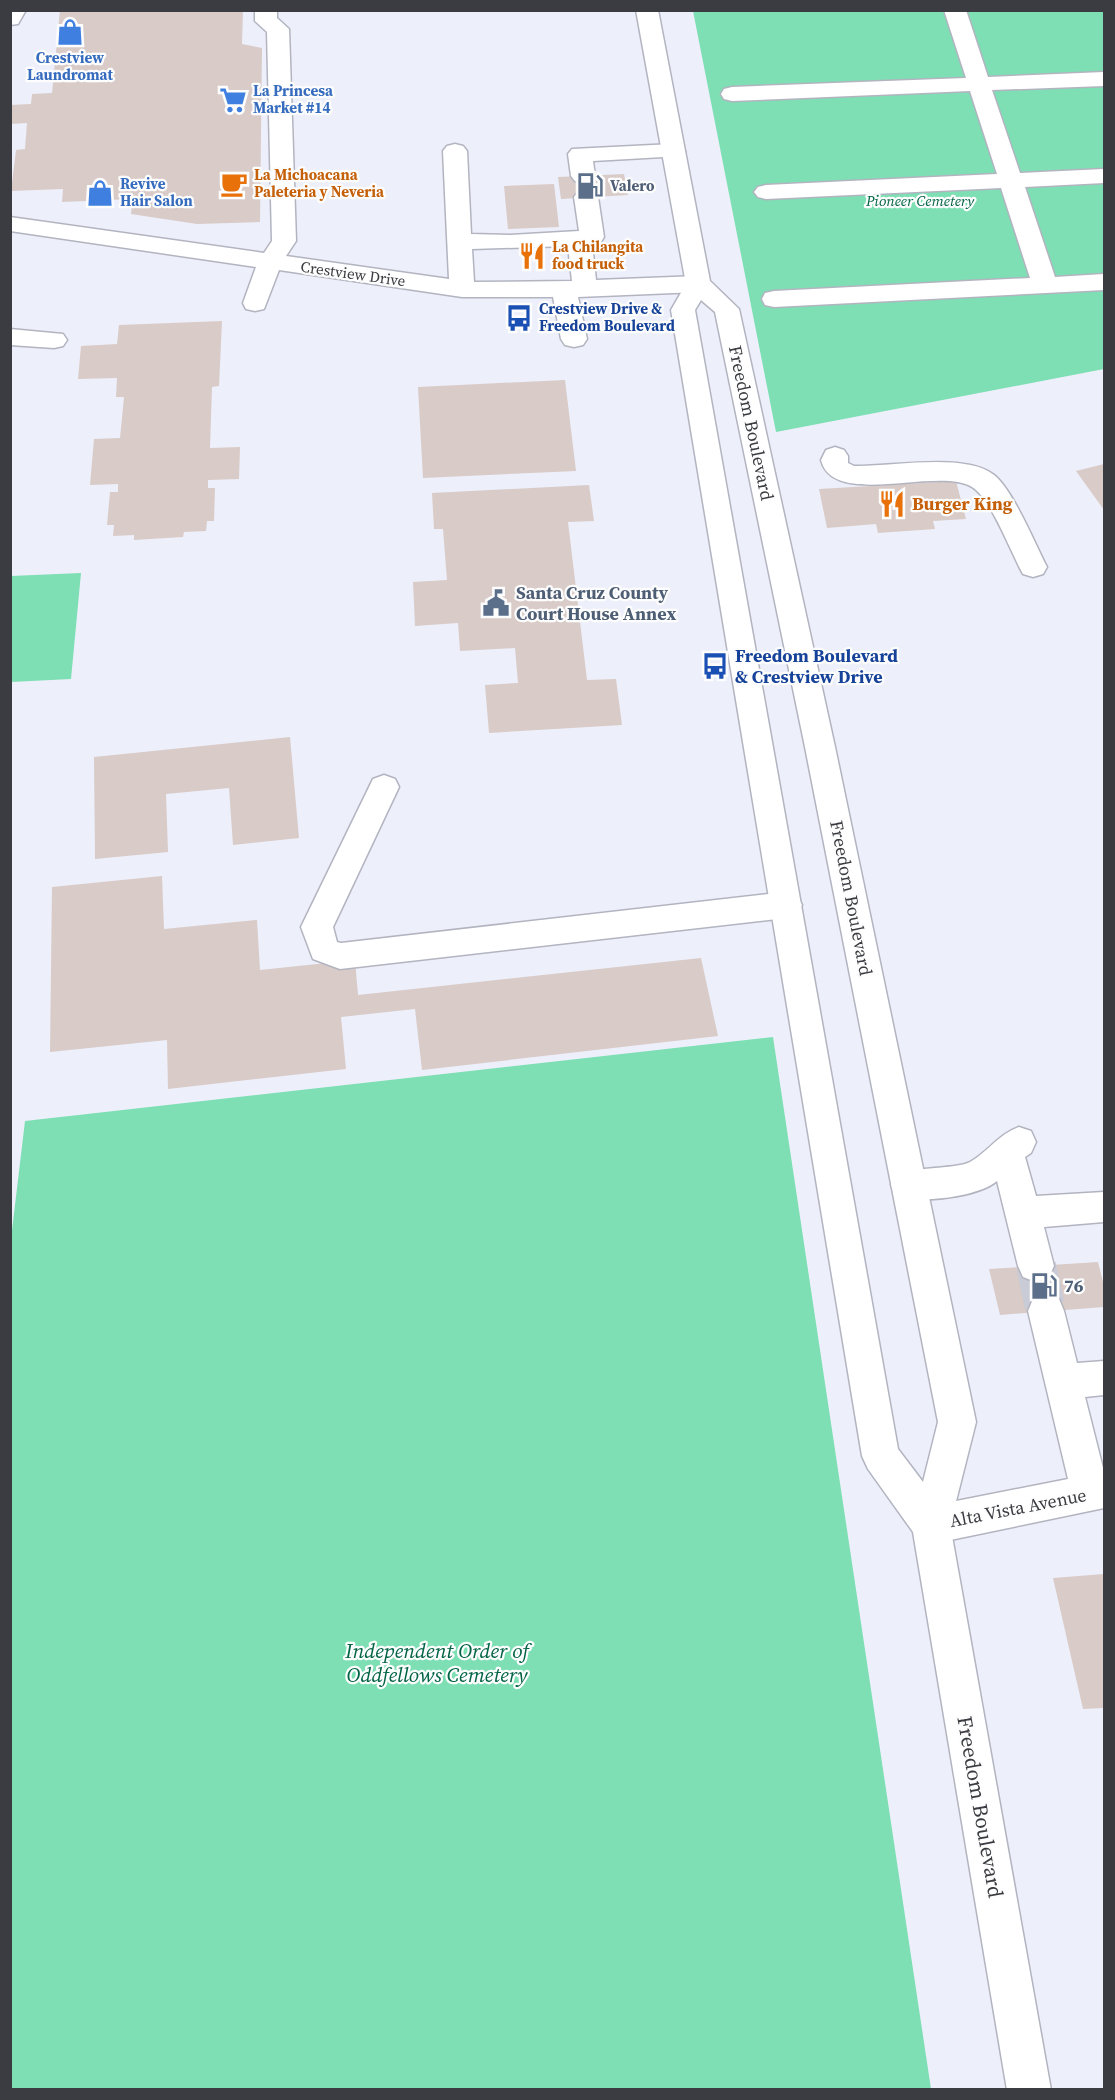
<svg xmlns="http://www.w3.org/2000/svg" width="1115" height="2100" font-family="'Source Serif 4',serif">
  <style>
    .green { fill: #7ddfb3 }
    .building { fill: #d9cbc7 }
    .lines { fill: none; stroke-linecap: round; stroke-linejoin: round }
    .minor-tunnel { stroke: #c9cbd6; stroke-width: 40; stroke-dasharray: 40 20; stroke-linecap: butt }
    .minor-casing { stroke: #b2b4c0; stroke-width: 3 }
    .major-casing { stroke: #b2b4c0; stroke-width: 3 }
    .minor { fill: #fff; fill-rule: evenodd }
    .major { fill: #fff; fill-rule: evenodd }
    .labels { text-anchor: middle; stroke-width: 4.5; stroke-linejoin: round; paint-order: stroke }
    .far-shop-label { font-size: 15px; font-weight: bold; fill: #366cbe; stroke: #fdfdfd; text-anchor: start }
    .far-food-label { font-size: 15px; font-weight: bold; fill: #c56008; stroke: #fdfdfd; text-anchor: start }
    .far-service-label { font-size: 15px; font-weight: bold; fill: #4e5e75; stroke: #fdfdfd; text-anchor: start }
    .far-park-label { font-size: 15px; font-style: italic; fill: #016344; stroke: #fdfdfd }
    .far-street-label { font-size: 15px; fill: #3b3c41; stroke: #fdfdfd }
    .far-transit-label { font-size: 15px; font-weight: bold; fill: #164399; stroke: #fdfdfd; text-anchor: start }
    .street-label { font-size: 18px; fill: #3b3c41; stroke: #fdfdfd }
    .food-label { font-size: 18px; font-weight: bold; fill: #c56008; stroke: #fdfdfd; text-anchor: start }
    .service-label { font-size: 18px; font-weight: bold; fill: #4e5e75; stroke: #fdfdfd; text-anchor: start }
    .transit-label { font-size: 18px; font-weight: bold; fill: #164399; stroke: #fdfdfd; text-anchor: start }
    .near-park-label { font-size: 21px; font-style: italic; fill: #016344; stroke: #fdfdfd }
    .near-street-label { font-size: 21px; fill: #3b3c41; stroke: #fdfdfd }
  </style>
  <rect width="100%" height="100%" fill="#edeffb"/>
  <path class="green" d="M693 11H1104V369L776 432Z
    M81 573 71 679 11 682V576Z
    M773 1037 931 2089H11L10 1247 25 1121Z"/>
  <path class="building" d="M60 10H243L242 44 262 48 260 222 197 224 131 214 133 199 62 202 63 189 11 191 16 150 25 149 27 123 10 124V105L31 104 32 94 52 93Z
    M624 174 628 195 561 199 558 177Z
    M554 184 559 227 508 229 504 186Z
    M222 321 219 386 212 387 210 448 240 447 239 479 208 480V488H215L214 521H207L206 531 184 532 183 537 134 540V535L113 536 114 525H107L110 492H118V484L90 485 94 439 120 438 124 397H116L117 378 78 379 81 346 117 344 119 325Z
    M565 380 576 471 423 478 418 387Z
    M1104 464V510L1076 471Z
    M956 481 966 519 933 521 935 529 878 533 876 524 827 528 819 489Z
    M589 485 594 521 568 522 587 680 616 679 622 725 489 733 485 685 518 683 515 648 460 651 458 623 415 626 413 582 447 580 443 529H434L432 493Z
    M290 737 299 838 233 845 229 788 166 794 168 852 95 859 94 757Z
    M162 876 164 929 257 920 260 970 355 960 358 995 701 958 718 1036 422 1070 415 1009 341 1017 346 1069 168 1089 167 1040 50 1052 52 887Z
    M1098 1262 1104 1286V1307L1000 1315 989 1269Z
    M1104 1574V1708L1083 1709 1053 1578Z"/>
  <g class="lines">
    <path class="minor-tunnel" d="M1036 1266 1046 1311"/>
    <defs>
      <path id="minor" d="M10 10H26L18 24 10 25Z
        M255 10H277V18L289 29 296 241 286 256 449 279 443 151 447 146 455 144 463 146 467 151 471 234 510 235 579 231 574 197 578 192 586 190 594 192 598 197 604 237 601 242 592 244 596 280 698 276 707 279 710 284 707 289 698 292 578 297 587 339 583 345 574 347 565 345 561 339 553 297H462L279 270 264 309 255 311 246 309 243 303 256 267 10 231V217L264 253 272 241 267 32 255 21ZM568 246 572 281 474 282 472 249Z
        M944 10H966L988 77 1104 72V86L992 90 1020 173 1104 169V183L1025 187 1055 277 1104 274V290L774 307 765 305 762 299 765 293 774 291 1030 278 1001 188 766 199 758 197 754 192 758 187 766 185 997 174 970 91 732 101 724 99 721 94 724 89 732 87 966 78Z
        M673 144 681 146 685 151 681 156 593 161 595 176 591 181 583 183 575 181 571 176 568 154 572 149Z
        M10 329 63 334 67 340 63 346 54 348 10 345Z
        M835 447 844 450 848 456V463L854 466C891 467 965 452 994 475 1013 490 1035 544 1047 567L1043 574 1033 577 1023 574C1011 553 991 498 972 487 938 466 833 509 821 460L826 450Z
        M384 775 395 779 399 787 333 927 337 942 341 943 786 892 797 896 802 905 797 914 786 918 340 969 313 959 301 927 373 779Z
        M1019 1127 1031 1131 1036 1142 1031 1153 1025 1157 1036 1196 1104 1192V1222L1044 1227 1054 1266 1049 1277 1036 1282 1023 1277 1018 1266 997 1181C978 1197 919 1204 896 1196L891 1185 896 1174C915 1167 957 1169 970 1162 988 1152 999 1134 1019 1127Z
        M1046 1294 1059 1299 1064 1311 1077 1363 1104 1361V1395L1085 1397 1104 1472V1508L931 1544 917 1538 912 1525 917 1512 931 1506 1068 1479 1028 1311 1033 1299Z"/>
      <path id="major" d="M636 10H658L710 281 739 309 835 747 976 1422 950 1525 1051 2090H1007L913 1532 868 1469 862 1456 671 310 686 284ZM701 300 715 312 805 747 938 1422 923 1482 898 1449 695 310Z"/>
    </defs>
    <use href="#minor" class="minor-casing"/>
    <use href="#major" class="major-casing"/>
    <use href="#minor" class="minor"/>
    <use href="#major" class="major"/>
  </g>
  <defs>
    <symbol id="shop-bare" viewBox="-9 -9 18 18"><path d="M-5-2.5h2.3a2.7 3.5 0 0 1 5.4 0H5L5.5 6h-11ZM-1.5-2.5h3a1.5 2.3 0 0 0-3 0Z" fill="#3f7fe0" stroke="#fdfdfd" stroke-width="2.5" paint-order="stroke"/></symbol>
    <symbol id="supermarket-bare" viewBox="-9 -9 18 18"><path d="M-6-5.5h2.5l.6 2H6L4.5 2H-2.5L-4.4-4H-6ZM-1.5 3.2a1.3 1.3 0 1 0 .1 0ZM3 3.2a1.3 1.3 0 1 0 .1 0Z" fill="#3f7fe0" stroke="#fdfdfd" stroke-width="2.5" paint-order="stroke"/></symbol>
    <symbol id="cafe-bare" viewBox="-9 -9 18 18"><path d="M-5.5-4.5H6V0H3Q3 3.5 0 3.5H-2.5Q-5.5 3.5-5.5 0ZM3-3.2v2h1.7v-2ZM-6 4.5H4V6H-6Z" fill="#e8710a" stroke="#fdfdfd" stroke-width="2.5" paint-order="stroke"/></symbol>
    <symbol id="fuel-bare" viewBox="-9 -9 18 18"><path d="M-5.5-6h7V0h2V4h1.3V-2.5L3-4.5l.8-.8L6-3V5H2.5V1h-1V6h-7ZM-4.2-4.7v3.2H.2V-4.7Z" fill="#5c6f8a" stroke="#fdfdfd" stroke-width="2.5" paint-order="stroke"/></symbol>
    <symbol id="restaurant-bare" viewBox="-9 -9 18 18"><path d="M-5-6h1v4h1v-4h1v4h1v-4h1v5L-1.5 .5V6h-2V.5L-5-1ZM5-6V6H3V1.5H1.5Q1.5-4 5-6Z" fill="#e8710a" stroke="#fdfdfd" stroke-width="2.5" paint-order="stroke"/></symbol>
    <symbol id="bus-bare" viewBox="-9 -9 18 18"><path d="M-5-6H5V4H4V6H2V4H-2V6H-4V4H-5ZM-3.5-4V0h7V-4ZM-3.5 1.2v1.5H-2V1.2ZM2 1.2v1.5H3.5V1.2Z" fill="#1a4fb4" stroke="#fdfdfd" stroke-width="2.5" paint-order="stroke"/></symbol>
    <symbol id="civic-bare" viewBox="-9 -9 18 18"><path d="M-.6-6.5H3V-4.5H.6V-3L4-1V1h2V6H-6V1h2V-1L-.6-3ZM-1.2 2.5V6h2.4V2.5Z" fill="#5c6f8a" stroke="#fdfdfd" stroke-width="2.5" paint-order="stroke"/></symbol>
  </defs>
  <g fill-rule="evenodd">
    <use href="#shop-bare" x="51" y="13" width="38" height="38"/>
    <use href="#supermarket-bare" x="214" y="81" width="38" height="38"/>
    <use href="#cafe-bare" x="215" y="165" width="38" height="38"/>
    <use href="#fuel-bare" x="571" y="167" width="38" height="38"/>
    <use href="#shop-bare" x="81" y="174" width="38" height="38"/>
    <use href="#restaurant-bare" x="513" y="237" width="38" height="38"/>
    <use href="#bus-bare" x="500" y="299" width="38" height="38"/>
    <use href="#restaurant-bare" x="873" y="485" width="38" height="38"/>
    <use href="#civic-bare" x="477" y="584" width="38" height="38"/>
    <use href="#bus-bare" x="696" y="647" width="38" height="38"/>
    <use href="#fuel-bare" x="1025" y="1267" width="38" height="38"/>
  </g>
  <g class="labels">
    <g class="far-shop-label">
      <text x="70" y="63" text-anchor="middle">Crestview<tspan x="70" dy="17">Laundromat</tspan></text>
      <text x="253" y="96">La Princesa<tspan x="253" dy="17">Market #14</tspan></text>
      <text x="120" y="189">Revive<tspan x="120" dy="17">Hair Salon</tspan></text>
    </g>
    <g class="far-food-label">
      <text x="254" y="180">La Michoacana<tspan x="254" dy="17">Paleteria y Neveria</tspan></text>
      <text x="552" y="252">La Chilangita<tspan x="552" dy="17">food truck</tspan></text>
    </g>
    <g class="far-service-label">
      <text x="610" y="191">Valero</text>
    </g>
    <g class="far-park-label">
      <text x="920" y="206">Pioneer Cemetery</text>
    </g>
    <g class="far-street-label">
      <text transform="translate(353 274) rotate(8)" y="5">Crestview Drive</text>
    </g>
    <g class="far-transit-label">
      <text x="539" y="314">Crestview Drive &amp;<tspan x="539" dy="17">Freedom Boulevard</tspan></text>
    </g>
    <g class="street-label">
      <text transform="translate(751 423) rotate(78)" y="6">Freedom Boulevard</text>
      <text transform="translate(851 898) rotate(79)" y="6">Freedom Boulevard</text>
      <text transform="translate(1018 1508) rotate(-11)" y="6">Alta Vista Avenue</text>
    </g>
    <g class="food-label">
      <text x="912" y="510">Burger King</text>
    </g>
    <g class="service-label">
      <text x="516" y="599">Santa Cruz County<tspan x="516" dy="21">Court House Annex</tspan></text>
      <text x="1064" y="1292">76</text>
    </g>
    <g class="transit-label">
      <text x="735" y="662">Freedom Boulevard<tspan x="735" dy="21">&amp; Crestview Drive</tspan></text>
    </g>
    <g class="near-park-label">
      <text x="437" y="1658">Independent Order of<tspan x="437" dy="24">Oddfellows Cemetery</tspan></text>
    </g>
    <g class="near-street-label">
      <text transform="translate(980 1807) rotate(80)" y="7">Freedom Boulevard</text>
    </g>
  </g>
  <rect width="1115" height="2100" fill="none" stroke="#3b3c41" stroke-width="24"/>
</svg>
